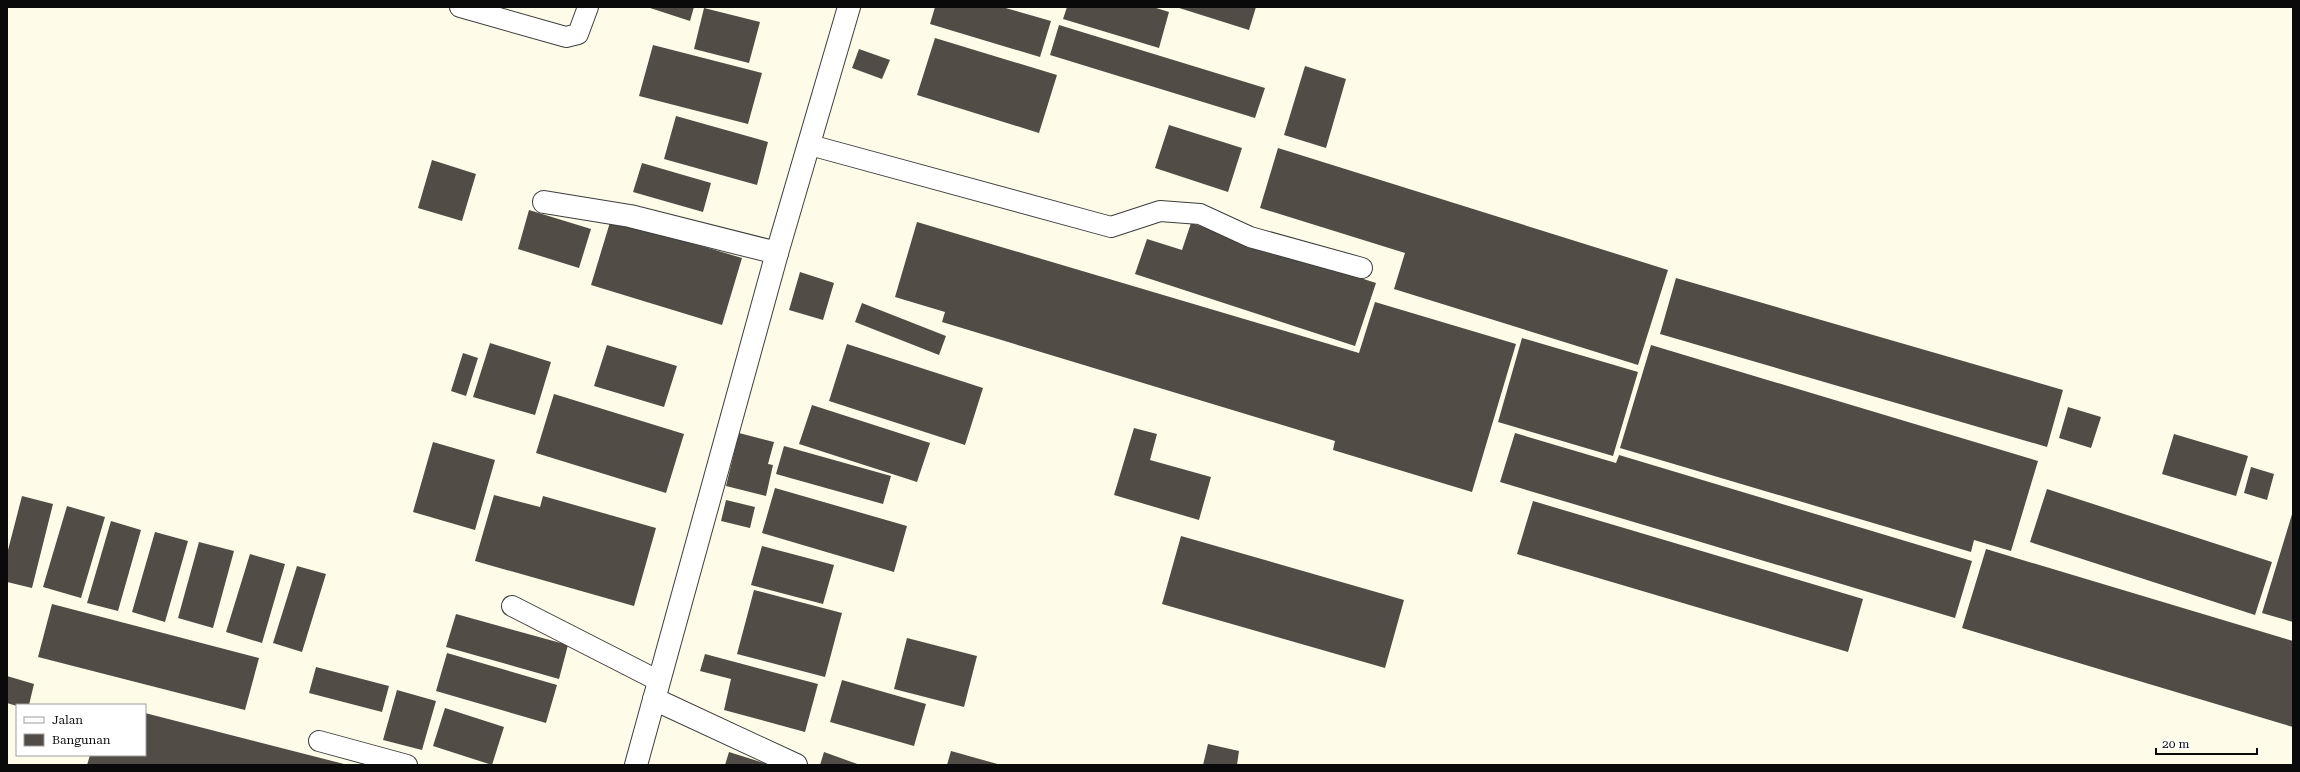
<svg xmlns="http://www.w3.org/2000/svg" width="2300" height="772" font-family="'Roboto Serif',serif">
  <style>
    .building { fill: #524c47 }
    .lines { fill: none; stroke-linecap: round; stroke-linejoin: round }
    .service-casing { stroke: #3d3d3d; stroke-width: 22 }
    .minor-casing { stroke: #3d3d3d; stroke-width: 24 }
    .tertiary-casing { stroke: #3d3d3d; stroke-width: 24 }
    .service { stroke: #fff; stroke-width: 20 }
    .minor { stroke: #fff; stroke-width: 22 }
    .tertiary { stroke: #fff; stroke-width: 22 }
  </style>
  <rect width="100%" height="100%" fill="#fefce8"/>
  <path class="building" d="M647 7H694L690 21Z
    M935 7H1002L1051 21 1040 57 930 24Z
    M1067 7H1153L1169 12 1159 48 1063 19Z
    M1176 7H1256L1249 30Z
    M704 8 760 22 749 63 694 49Z
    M1059 25 1265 88 1255 118 1050 55Z
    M935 38 1057 75 1039 133 917 95Z
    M653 45 762 73 748 124 639 96Z
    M859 49 890 60 882 79 852 68Z
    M1305 66 1346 79 1326 148 1284 135Z
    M676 116 768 142 757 185 664 159Z
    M1169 125 1242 148 1228 192 1155 168Z
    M1278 148 1668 270 1638 365 1394 289 1405 253 1260 208Z
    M432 160 476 174 462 221 418 208Z
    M642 163 711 183 703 212 633 192Z
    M529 210 591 229 579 268 518 249Z
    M611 219 742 258 722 325 591 285Z
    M917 222 1359 353 1375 302 1516 344 1472 492 1333 450 1335 441 942 322 945 312 895 297Z
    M1191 223 1376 283 1355 346 1135 274 1147 239 1182 250Z
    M800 272 834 283 823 320 789 310Z
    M1676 278 2063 390 2047 447 1660 334Z
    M862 303 946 336 939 355 855 322Z
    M1522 338 1638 372 1613 456 1498 422Z
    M490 343 551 362 535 415 473 397Z
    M847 344 983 388 965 445 829 401Z
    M607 345 677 366 664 407 594 386Z
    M1651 345 2038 461 2011 551 1974 540 1971 552 1620 448Z
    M463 353 478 358 466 396 451 391Z
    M554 394 684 434 666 493 536 453Z
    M812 405 930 443 917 482 799 444Z
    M2068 407 2101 417 2091 448 2059 438Z
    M1134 428 1157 434 1150 460 1211 477 1199 520 1114 495Z
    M739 433 774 442 768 464 773 465 766 496 726 486Z
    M1515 433 1616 463 1619 455 1972 561 1955 618 1500 482Z
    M2174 434 2248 456 2236 496 2162 474Z
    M433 442 495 460 475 530 413 512Z
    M784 446 891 476 883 504 776 474Z
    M2251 467 2274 474 2267 500 2244 493Z
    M775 488 907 526 894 572 762 533Z
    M2047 489 2272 562 2255 615 2030 542Z
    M494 495 540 507 543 496 656 528 634 606 475 561Z
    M22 496 53 504 32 588 7 582V554Z
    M726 500 755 507 750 528 721 521Z
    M1533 501 1863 599 1848 652 1517 554Z
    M67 506 105 517 81 598 43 587Z
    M2293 511V622L2262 613Z
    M111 521 141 530 118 611 87 603Z
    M155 532 188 541 165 622 132 612Z
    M1181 536 1404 600 1385 668 1162 604Z
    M199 542 234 551 213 628 178 618Z
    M762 546 834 565 823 604 751 585Z
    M1986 549 2293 641V727L1962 628Z
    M250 554 285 564 262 643 226 632Z
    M297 566 326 574 302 652 273 643Z
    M754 590 842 613 825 677 737 654Z
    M52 604 259 658 245 710 38 657Z
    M456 614 568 645 559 679 446 647Z
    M907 638 977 656 964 707 894 689Z
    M447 653 557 685 546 723 436 691Z
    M705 654 818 684 805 732 724 710 731 679 700 671Z
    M316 667 389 686 382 712 309 693Z
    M7 676 34 684 29 705 17 706 7 703Z
    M842 680 926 704 914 746 830 722Z
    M397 690 436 701 422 750 383 740Z
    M445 708 504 727 492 765 433 746Z
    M145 713 344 764V765H87L90 755H145Z
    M1208 744 1239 751 1237 765H1203Z
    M951 751 1001 765H947Z
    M729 752 770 765H725Z
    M824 752 860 765H820Z"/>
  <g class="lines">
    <defs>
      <path id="service" d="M460 7 566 37 578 34 588 7
        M810 145 1111 227 1160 211 1200 214 1250 237 1362 268
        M512 606 659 681
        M319 741 407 765"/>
      <path id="minor" d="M544 202 630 216 777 253
        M654 699 796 765"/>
      <path id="tertiary" d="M636 765 777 253 849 7"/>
    </defs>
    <use href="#service" class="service-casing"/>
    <use href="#minor" class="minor-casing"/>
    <use href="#tertiary" class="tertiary-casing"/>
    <use href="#service" class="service"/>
    <use href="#minor" class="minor"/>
    <use href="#tertiary" class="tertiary"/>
  </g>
  <rect width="2300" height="772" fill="none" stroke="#0a0a0a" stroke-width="16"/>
  <rect x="16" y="704" width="130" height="52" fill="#ffffff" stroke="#9d9d9d"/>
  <rect x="24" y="717" width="20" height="6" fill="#ffffff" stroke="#9d9d9d"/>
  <text x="52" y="724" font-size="12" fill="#0a0a0a">Jalan</text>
  <rect x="24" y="734" width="20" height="12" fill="#524c47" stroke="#9d9d9d"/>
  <text x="52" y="744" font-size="12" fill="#0a0a0a">Bangunan</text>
  <path d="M2156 748v6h101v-6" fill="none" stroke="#0a0a0a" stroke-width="2"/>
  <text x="2162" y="748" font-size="12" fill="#0a0a0a" stroke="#ffffff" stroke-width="3" paint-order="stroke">20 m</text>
</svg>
